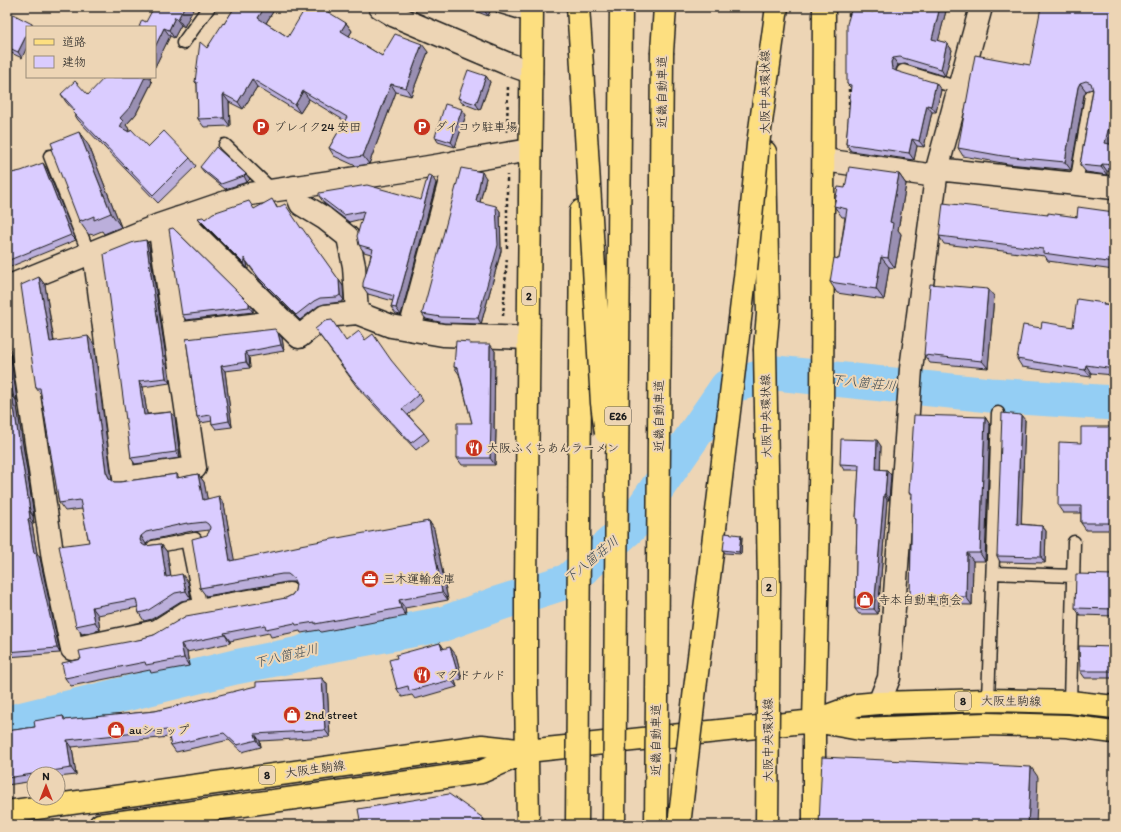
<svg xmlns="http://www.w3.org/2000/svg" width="1121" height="832" font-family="Itim,'Klee One',sans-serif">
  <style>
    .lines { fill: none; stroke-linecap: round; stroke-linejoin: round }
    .river { stroke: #94cef4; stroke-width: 35 }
    .service-casing { stroke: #1c1c1c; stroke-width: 15 }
    .minor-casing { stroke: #1c1c1c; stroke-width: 25 }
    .primary-casing { stroke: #1c1c1c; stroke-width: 25 }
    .motorway-casing { stroke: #1c1c1c; stroke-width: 25 }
    .path { stroke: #1c1c1c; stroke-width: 2.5; stroke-dasharray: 3 3; stroke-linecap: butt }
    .service { stroke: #edd5b5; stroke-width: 12 }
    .minor { stroke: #edd5b5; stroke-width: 22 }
    .primary { stroke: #fddf80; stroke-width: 22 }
    .motorway { stroke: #fddf80; stroke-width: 22 }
    .primary-bridge-casing { stroke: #1c1c1c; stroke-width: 25; stroke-linecap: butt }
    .motorway-bridge-casing { stroke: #1c1c1c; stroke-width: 25; stroke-linecap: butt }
    .primary-bridge { stroke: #fddf80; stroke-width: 22 }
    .motorway-bridge { stroke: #fddf80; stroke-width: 22 }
    .wall { fill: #bbafdb; stroke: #1c1c1c }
    .shaded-wall { fill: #998fb2; stroke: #1c1c1c }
    .building { fill: #daccff; stroke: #1c1c1c }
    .labels { text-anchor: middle; stroke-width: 4; stroke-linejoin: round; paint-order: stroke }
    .shield { fill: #edd5b5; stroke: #5b544a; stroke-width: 1 }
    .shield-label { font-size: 11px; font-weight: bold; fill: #1c1c1c }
    .street-label { font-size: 12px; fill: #1c1c1c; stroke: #edd5b5 }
    .poi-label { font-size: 12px; fill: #1c1c1c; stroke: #edd5b5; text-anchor: start }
    .water-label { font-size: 13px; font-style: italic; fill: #3a4852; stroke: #edd5b5 }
  </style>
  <rect width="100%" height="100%" fill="#edd5b5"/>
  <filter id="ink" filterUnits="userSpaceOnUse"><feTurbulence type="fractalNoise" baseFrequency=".025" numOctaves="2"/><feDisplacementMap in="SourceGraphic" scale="8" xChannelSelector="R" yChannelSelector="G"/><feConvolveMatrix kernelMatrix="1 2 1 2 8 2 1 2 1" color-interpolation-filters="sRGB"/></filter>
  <g filter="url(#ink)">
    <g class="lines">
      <path class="river" d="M7 723 235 667 300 654 314 648 443 624 497 604 568 581 631 526 727 387 776 373 990 395 1114 403"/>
      <defs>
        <path id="service" d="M501 7 531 16
          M183 43 209 7
          M903 71 959 88
          M225 145 273 191
          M50 156 89 254
          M1076 184 1091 96
          M187 540 201 609
          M153 547 195 539
          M993 573 1073 576
          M988 700 998 413
          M1070 702 1074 542"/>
        <path id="minor" d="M380 7 395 16 508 64 531 72
          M824 160 936 176
          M937 169 1114 188
          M294 187 301 204 324 218 348 237 354 266 357 313
          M179 218 299 337 325 316 357 313 391 326 443 335 528 338
          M94 252 124 478 195 468 159 225
          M13 286 53 559 72 649 157 631 187 612 289 594
          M7 287 159 225 250 194 423 168 530 150
          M410 329 455 162
          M175 334 284 321
          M879 703 889 678 911 369 937 169 981 7"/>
        <path id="primary" d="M765 152 768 314 765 349
          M579 538 581 211
          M815 721 860 729 986 724 1067 726 1114 732
          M7 812 482 746 527 751 814 721 857 705 879 703 988 700 1070 702 1114 707
          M100 825 481 772 526 752
          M528 825 526 689V586L532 7
          M814 825V721L822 406 824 7"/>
        <path id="motorway" d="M578 7 581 50
          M662 52 665 7
          M695 689 712 553 746 269"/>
      </defs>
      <use href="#service" class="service-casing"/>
      <use href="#minor" class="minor-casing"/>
      <use href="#primary" class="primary-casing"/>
      <use href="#motorway" class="motorway-casing"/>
      <path class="path" d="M849 7V20
        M849 83V108
        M507 132 508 85
        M507 248V175
        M503 316 507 257"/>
      <use href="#service" class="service"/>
      <use href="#minor" class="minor"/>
      <use href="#primary" class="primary"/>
      <use href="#motorway" class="motorway"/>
      <defs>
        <path id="primary-bridge" d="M765 349 769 586 767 825
          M577 825 579 538"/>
        <path id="motorway-bridge" d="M581 50 602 403 606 433
          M746 269 758 144 777 7
          M614 825 621 7
          M656 825 662 52
          M679 825 695 689"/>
      </defs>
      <use href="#primary-bridge" class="primary-bridge-casing"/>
      <use href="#motorway-bridge" class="motorway-bridge-casing"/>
      <use href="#primary-bridge" class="primary-bridge"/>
      <use href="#motorway-bridge" class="motorway-bridge"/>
    </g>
    <path class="wall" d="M154 7H196L195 9 194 8 184 27 181 25 174 38 170 36 156 64Z
      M235 7H276L266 23 288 37 346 23 352 31 349 36 382 56 428 52 411 96 396 92 369 164 356 166 334 156 329 148 345 121 309 99 300 113 257 87 243 109 229 102 230 126 204 127 198 119 197 84 195 82 207 48 224 24Z
      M465 7H492L488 16Z
      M875 7H960V10L947 7 938 41 947 43 952 50 945 76 905 64 898 65 896 69V71L941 90 936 112H932L924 147 917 146 914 160 851 151 846 144 851 88 847 84Z
      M1114 7V136L1112 144 1114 145V172L1107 171V175L1086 172 1080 165 1093 89H1092L1086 91 1084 95 1071 170 1008 164 963 156 958 148 1030 65Z
      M7 11 22 58 7 51Z
      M486 76 490 82 480 110 462 103 458 98Z
      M150 80 152 82 136 114 126 125 129 129 128 131 148 147 190 158 196 166 158 203 78 120 73 112 74 111 66 102 61 94 88 95Z
      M466 115 455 147 438 142 435 137Z
      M89 146 121 227 104 234 102 231 92 235 91 234 89 235 79 221Z
      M200 167 246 174 250 179 247 182 225 189 204 172Z
      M47 169 76 240 7 268V174Z
      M899 174 906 184 898 230 901 234 895 268 889 267 884 300 837 293 830 282 839 259 845 217H842L834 206 845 188Z
      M486 178 480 202 500 211 501 251 481 324 444 323 426 319 422 314Z
      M436 183 401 315 396 314 391 307 393 301 368 294 363 287 371 254 364 252 359 245 362 219 349 222 324 203 319 196 421 200Z
      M276 205 277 208 301 228 343 286 344 300 341 302 324 304 318 306 300 320 262 283 247 263 248 269 202 223 198 218 205 219Z
      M1114 212V270L1048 261 1045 256 944 244 939 236 1048 215 1077 217Z
      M146 240 149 246 170 383 143 387 147 414 171 412 175 417 180 458 135 464 131 458Z
      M39 277 45 285 54 341 94 344 112 480 114 482H120L177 474 179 478 198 474 204 482 207 499 224 504 234 561 429 521 434 529 448 600 405 608 406 616 321 632 319 630 301 633 300 631 271 637 269 633 230 641V643L187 652 189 666 151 673 150 670 71 686 65 678 81 659 154 635 286 598 292 595 295 591 296 584 294 582H287L206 596 200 588 207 535 209 532V530L193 532 192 531 151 540 146 544V546L161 544 167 552 171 576 188 582 191 599 181 601 152 619 144 621 139 613 138 607 98 615 100 630 82 634 76 626 89 542 82 509 65 511 59 503 42 396 36 388Z
      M994 296 988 368 930 363 924 355Z
      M249 303 253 309V312L186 320 182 315Z
      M1104 303 1105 305 1114 306V375L1091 373V377L1022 367 1017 359 1041 328 1073 327Z
      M315 329 346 341 365 340 419 394 423 401 408 415 424 433 429 440 416 450 357 387Z
      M7 331 17 400H16L34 516H33L34 524H32L37 553 40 558 60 653 7 657Z
      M282 338 284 351 249 357 250 368 225 371 232 427 216 429 212 424V421L201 423 197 417 186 339Z
      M471 344 495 351 494 428 496 430 495 465H462L457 458 472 423 459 374 454 367Z
      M985 417 990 425 985 561H973L972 605 916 604 910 596 912 498 909 493Z
      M1025 420 1021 524 1042 526 1046 531 1045 563 1000 562 997 556Z
      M1114 427V530H1086L1081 523V513H1063L1058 506 1081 443Z
      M881 446 880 470H887L891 475 889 500H887L878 614H859L855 609 857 520 856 519 859 470H844L840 464Z
      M742 537 741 554 725 553 723 550Z
      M1114 575V616L1080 615 1075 608Z
      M440 643 444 649 456 655 462 679 455 681 457 687 415 699 412 695 402 697 397 689V658Z
      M1114 647V678H1085L1080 671Z
      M322 678 327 684 330 737 260 741 261 747 242 752 229 740 176 752 171 745 169 737 72 747 76 775 58 777V774H34V781L7 785V731L35 727 63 716 66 720 155 711Z"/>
    <path class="shaded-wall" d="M184 7H193L194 8 184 27 178 19Z
      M265 7H276L264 26 258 18Z
      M482 7H492L488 16Z
      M940 7H947L937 46 932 39Z
      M175 17 181 25 174 38 169 30Z
      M346 23 352 31 347 39 341 31Z
      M32 24 35 27H30Z
      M164 28 170 36 155 67V47Z
      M27 34V47L22 58 18 52Z
      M947 43 952 50 945 76 941 69Z
      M422 44 428 52 411 96 406 88Z
      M893 58 898 65 896 69 897 76 892 69 891 62Z
      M486 76 490 82 480 110 476 104Z
      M145 77H151L150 80 152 82 136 114 126 125 129 129 126 135 120 127V118Z
      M252 79 257 87 243 109 238 102Z
      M936 83 941 90 936 112 931 106Z
      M1080 83 1086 91 1084 95 1071 170 1065 162 1078 87Z
      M391 84 396 92 369 164 363 156Z
      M303 91 309 99 300 113 295 105Z
      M223 94 229 102 230 126 224 118Z
      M927 105 932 112 924 147 919 141Z
      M1114 105V136L1110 151 1105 143Z
      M462 109 466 115 455 147 451 142Z
      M79 132 89 146 121 227 111 213Z
      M912 139 917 146 914 160 909 153Z
      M43 163 47 169 76 240 71 235Z
      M1102 164 1107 171V175L1101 167Z
      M482 172 486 178 479 206 476 201Z
      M246 174 250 179 247 182 244 176Z
      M899 174 906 184 898 230 901 234 895 268 888 258 890 222Z
      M432 176 436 183 401 315 396 308Z
      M496 206 500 211 501 251 481 324 478 318Z
      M146 240 149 246 170 383 166 378Z
      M881 257 889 267 884 300 876 289Z
      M244 258 247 263 248 269 244 264Z
      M39 277 45 285 55 350 50 342Z
      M339 280 343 286 344 300 340 295Z
      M988 289 994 296 988 368 982 361Z
      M249 303 253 309V312L249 307Z
      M7 331 17 400 13 395 7 352Z
      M278 333 282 338 284 351 281 345Z
      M88 336 94 344 112 480 109 478 106 472Z
      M490 344 495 351 494 428 496 430 495 465 490 458 489 423Z
      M245 352 249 357 250 368 246 362Z
      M1086 365 1091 373V377L1085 370Z
      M221 366 225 371 232 427 229 421Z
      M139 381 143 387 148 420 144 415Z
      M12 395 16 400 34 516 30 511Z
      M171 412 175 417 180 458 176 452Z
      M1021 415 1025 420 1021 530 1017 524Z
      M985 417 990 425 985 561 980 553Z
      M877 440 881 446 880 475 876 469Z
      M887 470 891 475 889 500 885 494Z
      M198 474 204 482 209 507 203 500Z
      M884 494 887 500 878 614 874 609Z
      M219 496 224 504 236 569 230 561Z
      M29 511 33 516 34 524 30 518Z
      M28 519 32 524 37 553 40 558 60 653 57 648 34 553Z
      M429 521 434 529 448 600 442 592Z
      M1042 526 1046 531 1045 563 1041 557Z
      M741 535 742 537 741 554 739 552Z
      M141 536 146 544V548L142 544 140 540Z
      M161 544 167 552 172 585 166 577Z
      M967 553 973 561 972 605 966 597Z
      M182 574 188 582 191 599 186 591Z
      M399 600 405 608 406 616 401 608Z
      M92 607 98 615 100 630 95 622Z
      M224 633 230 641V643L225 635Z
      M440 643 445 650 442 649Z
      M181 644 187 652 189 666 184 658Z
      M450 647 456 655 462 679 457 671Z
      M450 673 455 681 457 687 451 680Z
      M322 678 327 684 330 737 325 730Z
      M255 734 260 741 261 747 257 740Z
      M67 740 72 747 76 775 71 768Z
      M1031 767 1038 777 1036 825H1028Z
      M483 818 488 825H483Z"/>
    <path class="building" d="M154 7H184L178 19 175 17 169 30 164 28 155 47V27H139L142 20 146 22Z
      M235 7H265L258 18 288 37 306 7H320L346 23 341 31 382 56 395 34 422 44 406 88 391 84 363 156 350 158 329 148 347 117 303 91 295 105 252 79 238 102 223 94 224 118 198 119 197 82H195L200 42 207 48 223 23 224 24Z
      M852 7 873 12 875 7H940L932 39 947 43 941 69 900 57 893 58 891 62 892 69 896 71 936 83 931 106 927 105 919 141 912 139 909 153 846 144 851 85 847 84V24Z
      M1041 7H1114V105L1105 143 1114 145V165L1102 164 1101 167 1080 165 1093 90 1091 83 1086 81 1080 83 1078 87 1065 162 1003 156 958 148 975 55 1030 65Z
      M7 11 32 24 30 27H27V34L18 52 7 47Z
      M468 70 486 76 476 104 458 98Z
      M105 77H145L131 106 120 118 123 121 120 127 129 132 131 129 148 147 164 131 190 158 153 195 73 112 75 110 61 94 75 81 88 95Z
      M445 104 462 109 451 142 435 137Z
      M79 132 111 213 94 220V216L82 221V220L79 221 51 149 53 148 51 143Z
      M216 147 246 174 244 176 221 184 200 167Z
      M43 163 71 235 7 261V174L21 171Z
      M849 167 899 174 890 222 893 223 888 258 881 257 876 289 830 282 834 258 839 259 847 209 834 206 838 187 845 188Z
      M461 168 482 172 476 201 496 206 498 245 478 318 441 317 422 314Z
      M428 175 432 176 396 308 391 307 394 296 363 287V283L373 249 359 245 357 236 364 211 344 215 319 196V193L367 185 421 200Z
      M272 199 277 208 285 204 301 228H302L339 280 340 295 337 297 320 298 314 301 296 315 259 278 244 258V264L198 218 203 217 205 219 213 213 249 201 254 209Z
      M943 203 1048 215V213L1077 217 1078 207 1114 212V263L1043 253V249L939 236Z
      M173 228 249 303V307L182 315 169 229Z
      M146 240 166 378 139 381 144 415 171 412 176 452 131 458 104 254 134 242Z
      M39 277 50 342 88 336 106 472 109 478 114 482H120L177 474V478L198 474 203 500 219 496 230 561 300 546V545L429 521 442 592 399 600 401 608 315 624V622L296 625 295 623 266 629 265 625 224 633 225 635 181 644 184 658 146 665 145 662 65 678 62 663 81 659 79 651 143 639V638L154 635 186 616 286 598 292 595 295 591 296 584 293 578 288 574H282L200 588 192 539 207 535 209 532 210 527 208 524 205 522 187 524V523L146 532 141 536 140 540 142 544 145 546 161 544 166 577 182 574 186 591 175 593 147 611 139 613 136 599 92 607 95 622 76 626 59 546 89 542 80 500 59 503 40 388H36L21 285Z
      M930 284 988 289 982 361 924 355Z
      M1077 299 1104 303 1103 305 1114 306V369L1086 365 1085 370 1017 359 1023 325 1041 328 1042 322 1073 327Z
      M332 320 346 341 359 331 365 340 373 334 391 360 419 394 402 409 424 433 411 443 353 380 315 329 325 321Z
      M275 329 278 333 281 345 245 352 246 362 221 366 229 421 212 424 211 415 197 417 186 339Z
      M456 341 470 342 469 344H490L489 423H491L490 458H457V423H472L458 368 454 367Z
      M7 352 13 395H12L30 511H29L30 518 28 519 34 553H36L57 648 7 652Z
      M1002 413 1021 415 1017 524 1042 526 1041 557 997 556Z
      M914 415 985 417 980 553H967L966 597 910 596 912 493H909Z
      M1081 427H1114V523H1081V506H1058L1059 442 1081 443Z
      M841 439 877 440 876 469 887 470 885 494H884L874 609H855L857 519H856L859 465 840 464Z
      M725 533 741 535 739 552 723 550Z
      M1076 574 1114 575V609L1075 608Z
      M440 643 442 649 450 647 457 671 450 673 451 680 409 691 408 686 397 689 389 660 397 658 396 655Z
      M1079 646 1114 647V671H1080Z
      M322 678 325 730 255 734 257 740 237 745 224 733 171 745 167 730 67 740 71 768 7 778V731L35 727 34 721 63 716 64 720 155 711 256 686V682Z
      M822 757 1031 767 1028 825H819Z
      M449 794 483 818V825H361L358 809Z"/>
  </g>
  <defs>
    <symbol id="parking-disc" viewBox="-11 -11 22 22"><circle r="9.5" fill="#c8321e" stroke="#edd5b5"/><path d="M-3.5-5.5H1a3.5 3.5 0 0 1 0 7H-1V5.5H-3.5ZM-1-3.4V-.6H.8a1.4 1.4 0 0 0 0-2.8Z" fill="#fff"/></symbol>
    <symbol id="restaurant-disc" viewBox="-11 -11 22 22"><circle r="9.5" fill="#c8321e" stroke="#edd5b5"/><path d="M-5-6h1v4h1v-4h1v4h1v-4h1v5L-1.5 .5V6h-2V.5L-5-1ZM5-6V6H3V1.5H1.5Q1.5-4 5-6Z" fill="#fff"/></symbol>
    <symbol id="office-disc" viewBox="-11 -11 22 22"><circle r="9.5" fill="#c8321e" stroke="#edd5b5"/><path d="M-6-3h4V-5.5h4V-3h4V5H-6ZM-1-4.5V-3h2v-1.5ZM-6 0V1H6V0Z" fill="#fff"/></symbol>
    <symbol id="shop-disc" viewBox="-11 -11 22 22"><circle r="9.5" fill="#c8321e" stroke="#edd5b5"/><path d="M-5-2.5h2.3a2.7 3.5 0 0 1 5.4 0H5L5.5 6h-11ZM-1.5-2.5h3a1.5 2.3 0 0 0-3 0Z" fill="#fff"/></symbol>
  </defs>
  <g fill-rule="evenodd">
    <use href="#parking-disc" x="251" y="117" width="20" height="20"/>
    <use href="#parking-disc" x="412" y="117" width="20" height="20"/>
    <use href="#restaurant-disc" x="464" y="438" width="20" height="20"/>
    <use href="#office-disc" x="360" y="569" width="20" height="20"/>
    <use href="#shop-disc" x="855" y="590" width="20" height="20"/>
    <use href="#restaurant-disc" x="412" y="665" width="20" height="20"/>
    <use href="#shop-disc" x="282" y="705" width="20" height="20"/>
    <use href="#shop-disc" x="106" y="720" width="20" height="20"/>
  </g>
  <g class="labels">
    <g class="shield">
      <rect x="522" y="287" width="14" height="18" rx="3"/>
      <rect x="605" y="407" width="26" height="18" rx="3"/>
      <rect x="762" y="578" width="14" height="18" rx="3"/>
      <rect x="955" y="692" width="16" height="18" rx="3"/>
      <rect x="259" y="766" width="16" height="18" rx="3"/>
    </g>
    <g class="shield-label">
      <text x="529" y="300">2</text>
      <text x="618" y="420">E26</text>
      <text x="769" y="591">2</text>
      <text x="963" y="705">8</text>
      <text x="267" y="779">8</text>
    </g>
    <g class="street-label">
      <text transform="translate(662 92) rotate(-90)" y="4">近畿自動車道</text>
      <text transform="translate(765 92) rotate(-90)" y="4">大阪中央環状線</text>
      <text transform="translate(659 416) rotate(-90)" y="4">近畿自動車道</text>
      <text transform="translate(766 416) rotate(-91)" y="4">大阪中央環状線</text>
      <text transform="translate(1011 701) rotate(1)" y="4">大阪生駒線</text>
      <text transform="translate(656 740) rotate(-90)" y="4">近畿自動車道</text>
      <text transform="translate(768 740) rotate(-90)" y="4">大阪中央環状線</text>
      <text transform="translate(315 769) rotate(-8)" y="4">大阪生駒線</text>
    </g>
    <g class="poi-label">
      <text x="274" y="131">ブレイク24 安田</text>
      <text x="435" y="131">ダイコウ駐車場</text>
      <text x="487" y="452">大阪ふくちあんラーメン</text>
      <text x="383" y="583">三木運輸倉庫</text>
      <text x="878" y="604">寺本自動車商会</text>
      <text x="435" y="679">マクドナルド</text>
      <text x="305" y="719">2nd street</text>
      <text x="129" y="734">auショップ</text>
    </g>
    <g class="water-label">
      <text transform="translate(864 382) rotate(6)" y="5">下八箇荘川</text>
      <text transform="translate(591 559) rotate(-39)" y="5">下八箇荘川</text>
      <text transform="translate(286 655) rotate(-13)" y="5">下八箇荘川</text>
    </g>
  </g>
  <rect width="1121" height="832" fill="none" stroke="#edd5b5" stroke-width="24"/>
  <rect x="12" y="12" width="1097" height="808" fill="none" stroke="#1c1c1c" stroke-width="1.5" filter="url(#ink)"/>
  <rect x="26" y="26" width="130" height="52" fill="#edd5b5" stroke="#998b78"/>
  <rect x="34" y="39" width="20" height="6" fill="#fddf80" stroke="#998b78"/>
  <text x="62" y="46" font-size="12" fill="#1c1c1c">道路</text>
  <rect x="34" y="56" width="20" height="12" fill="#daccff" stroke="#998b78"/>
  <text x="62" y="66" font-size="12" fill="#1c1c1c">建物</text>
  <g transform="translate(46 786)"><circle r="19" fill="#edd5b5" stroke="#998b78"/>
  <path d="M0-3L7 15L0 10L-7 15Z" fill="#c8321e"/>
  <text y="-6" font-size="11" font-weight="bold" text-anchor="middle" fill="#1c1c1c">N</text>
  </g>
</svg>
